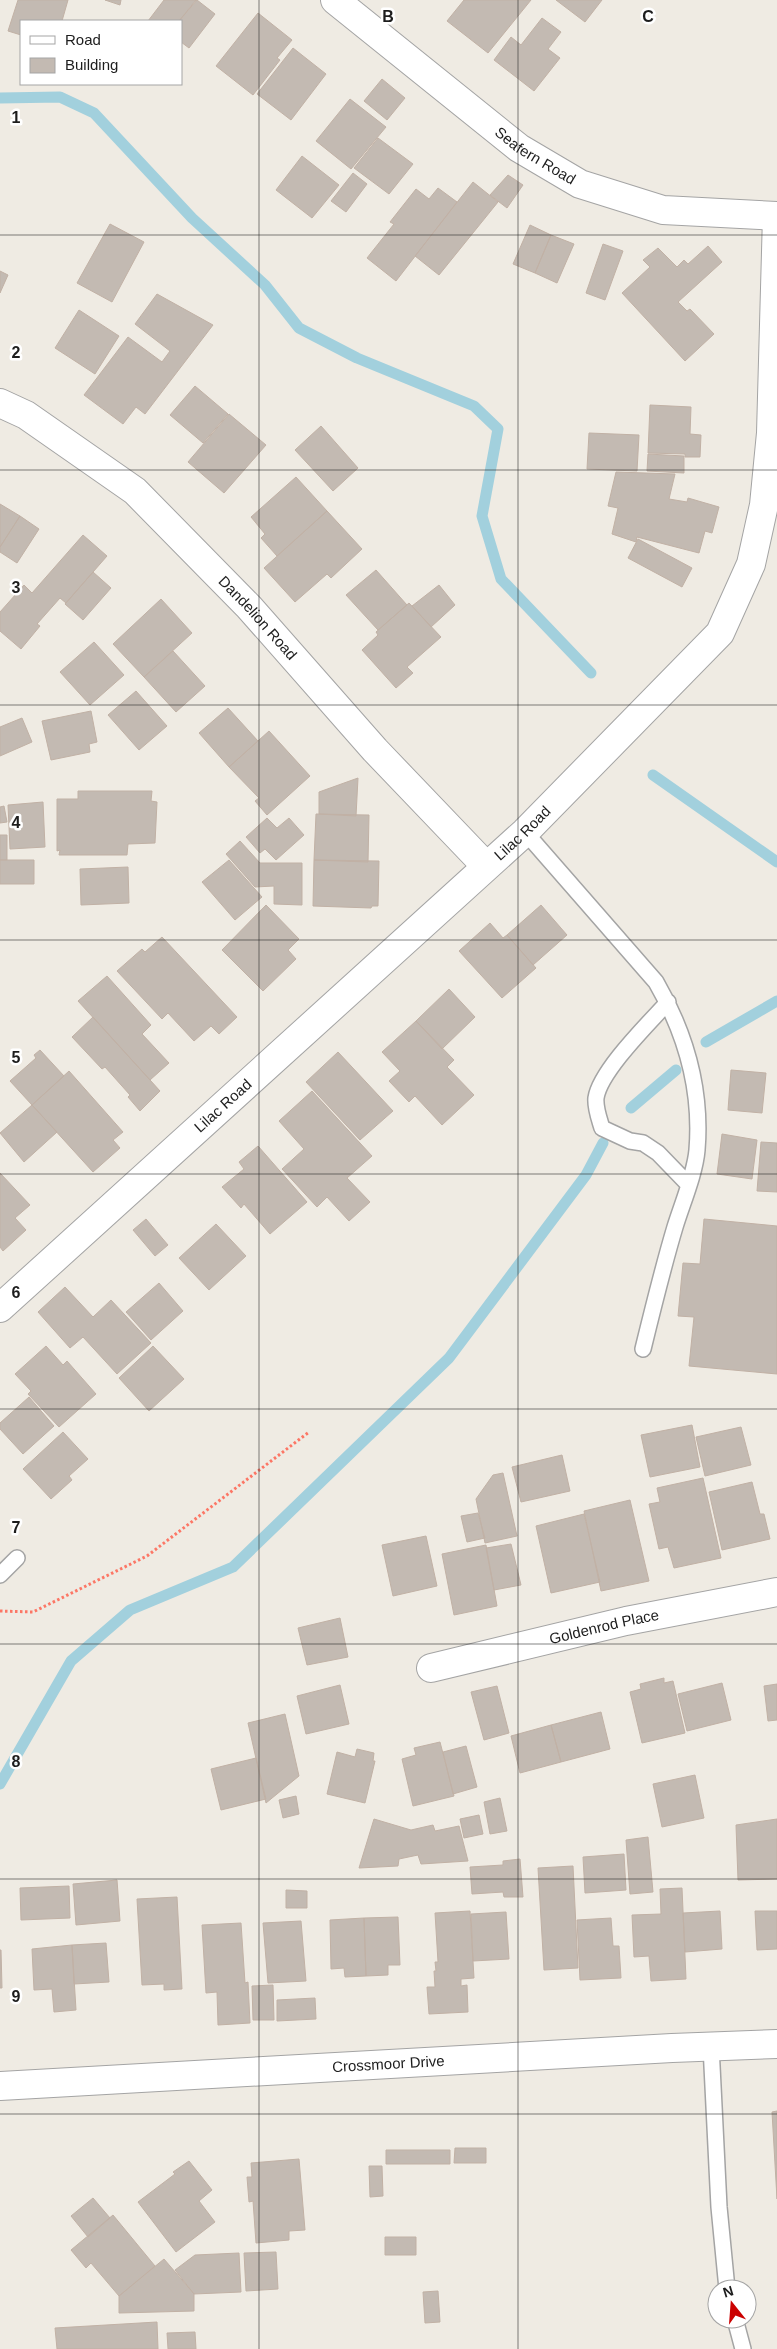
<svg xmlns="http://www.w3.org/2000/svg" width="777" height="2349" font-family="Arial,sans-serif">
  <style>
    .lines { fill: none; stroke-linecap: round; stroke-linejoin: round }
    .stream { stroke: #a2d0dd; stroke-width: 11 }
    .building { fill: #c3bab2; stroke: #c1b1a5 }
    .service-casing { stroke: #a4a4a4; stroke-width: 18 }
    .minor-casing { stroke: #a4a4a4; stroke-width: 30 }
    .tertiary-casing { stroke: #a4a4a4; stroke-width: 30 }
    .path { stroke: #fc7766; stroke-width: 3; stroke-dasharray: 2.5 2.5; stroke-linecap: butt }
    .service { stroke: #fff; stroke-width: 15 }
    .minor { stroke: #fff; stroke-width: 28 }
    .tertiary { stroke: #fff; stroke-width: 28 }
    .grid { fill: none; stroke: #1d1d1d; stroke-width: 1; stroke-opacity: 0.55 }
    .labels { text-anchor: middle; stroke-width: 5; stroke-linejoin: round; paint-order: stroke }
    .street-label { font-size: 15px; fill: #1d1d1d; stroke: #fff }
    .grid-label { font-size: 16px; text-anchor: middle; font-weight: bold; fill: #1d1d1d; stroke: #fff; stroke-width: 5; stroke-linejoin: round; paint-order: stroke }
  </style>
  <rect width="100%" height="100%" fill="#efebe3"/>
  <g class="lines">
    <path class="stream" d="M0 98 60 97 94 113 192 218 265 285 299 328 357 358 474 406 498 429 482 516 501 579 591 673
      M653 775 777 862
      M706 1042 777 1001
      M631 1108 676 1070
      M0 1784 71 1661 130 1610 233 1567 449 1358 586 1175 603 1143"/>
  </g>
  <path class="building" d="M18 0H68L62 21H21V35L8 31Z
    M105 0H121L120 5Z
    M164 0H196L179 21H148Z
    M197 0 215 14 189 48 181 42V21H179Z
    M464 0H531L488 53 447 21Z
    M556 0H602L585 22Z
    M258 13 292 40 277 58 280 60 253 95 216 66Z
    M542 18 561 32 548 49 560 58 534 91 494 60 511 37 521 45Z
    M293 48 326 74 291 120 257 94Z
    M382 79 405 98 387 120 364 101Z
    M350 99 386 127 351 169 316 141Z
    M378 138 413 164 389 194 354 168Z
    M302 156 339 185 312 218 276 190Z
    M353 173 367 184 346 212 331 201Z
    M508 175 523 185 507 208 490 195Z
    M473 182 498 202 439 275 415 256Z
    M438 188 457 202 396 281 367 258 394 224 390 222 416 189 429 199Z
    M110 224 144 242 112 302 77 283Z
    M530 225 551 235 535 273 513 264Z
    M551 235 574 244 557 283 535 273Z
    M603 244 623 251 605 300 586 293Z
    M708 246 722 262 678 302 687 311 690 309 714 334 685 361 622 293 650 267 643 260 658 248 677 267 684 260 688 264Z
    M0 271 8 275 0 293Z
    M157 294 213 325 145 414 136 407 123 424 84 395 128 337 162 362 170 351 135 324Z
    M79 310 119 336 95 374 55 348Z
    M195 386 228 414 203 443 170 415Z
    M650 405 691 407 690 434 701 435 700 457H685V454L648 453Z
    M229 414 266 445 224 493 188 462Z
    M321 426 358 468 333 491 295 450Z
    M589 433 639 435 637 471 587 469Z
    M648 454 684 456V473L647 471Z
    M616 472 675 474 669 499 687 502 688 498 719 507 712 533 705 531 699 553 637 537 636 542 612 534 618 508 608 506Z
    M296 477 327 511 277 556 261 538 265 534 251 517Z
    M0 504 20 516 0 547Z
    M327 511 362 549 331 578 327 574 295 602 264 568Z
    M20 516 39 529 17 563 0 552V547Z
    M83 535 107 556 66 603 60 598 37 624 40 626 21 649 0 631V612L24 585 32 593Z
    M638 539 692 568 682 587 628 558Z
    M376 570 407 605 378 630 346 595Z
    M93 572 111 588 83 620 65 604Z
    M439 585 455 605 431 627 412 606Z
    M161 599 192 633 144 677 113 644Z
    M409 603 441 637 407 667 413 673 396 688 362 650 378 635 376 632Z
    M94 642 124 675 90 705 60 672Z
    M173 651 205 686 176 712 144 677Z
    M136 691 167 726 139 750 108 715Z
    M228 708 258 741 229 767 199 733Z
    M91 711 97 742 89 744 90 752 51 760 42 721Z
    M22 718 32 742 0 756V727Z
    M269 731 310 776 267 815 255 801 259 798 229 767Z
    M358 778 356 816 319 814V792Z
    M78 791H152L151 801 157 802 155 843 128 844 127 855H59L60 850 57 851V799H78Z
    M43 802 45 847 10 849 8 805Z
    M4 806 7 822 0 823V807Z
    M316 814 369 815 368 862 314 860Z
    M267 818 277 828 289 818 304 835 276 860 265 849 260 853 246 837Z
    M0 835H7V860H0Z
    M240 841 260 863H302V905L274 904V886L255 887 226 854Z
    M0 860H34V884H0Z
    M229 860 262 897 235 920 202 882Z
    M314 860 379 861 378 906H372L371 908 313 906Z
    M128 867 129 903 81 905 80 869Z
    M266 905 299 939 288 950 296 959 263 991 222 950Z
    M541 905 567 935 533 965 507 935Z
    M490 923 503 938 507 935 536 968 502 998 459 951Z
    M162 937 237 1017 219 1034 211 1026 194 1041 168 1013 162 1019 117 971 142 949 145 952Z
    M107 976 151 1025 142 1034 169 1063 150 1080 78 1001Z
    M449 989 475 1017 442 1049 416 1021Z
    M93 1017 160 1091 140 1111 128 1097 130 1095 105 1067 102 1069 72 1037Z
    M416 1021 454 1060 447 1067 474 1095 442 1125 415 1096 409 1102 389 1081 400 1071 382 1052Z
    M40 1050 64 1076 32 1105 10 1081 36 1058 34 1055Z
    M338 1052 393 1111 360 1140 306 1082Z
    M731 1070 766 1073 762 1113 728 1110Z
    M69 1071 123 1132 113 1140 120 1148 93 1172 32 1105Z
    M312 1091 372 1156 347 1178 370 1202 349 1221 327 1197 317 1207 282 1169 304 1149 279 1121Z
    M32 1105 57 1132 24 1162 0 1133Z
    M722 1134 757 1140 752 1179 717 1174Z
    M761 1142 777 1143V1192L757 1191Z
    M258 1146 307 1202 270 1234 244 1204 241 1208 222 1187 244 1169 239 1162Z
    M0 1173 30 1205 15 1218 26 1230 3 1251 0 1247Z
    M146 1219 168 1245 155 1256 133 1230Z
    M704 1219 777 1226V1374L689 1366 694 1317 678 1316 683 1263 700 1264Z
    M216 1224 246 1256 209 1290 179 1258Z
    M159 1283 183 1311 151 1340 126 1312Z
    M65 1287 93 1317 111 1300 151 1343 117 1374 83 1337 70 1348 38 1312Z
    M46 1346 63 1365 67 1361 96 1394 59 1427 28 1394 31 1391 15 1374Z
    M153 1346 184 1379 149 1411 119 1378Z
    M29 1397 54 1426 23 1454 0 1429V1423Z
    M692 1425 700 1467 650 1477 641 1435Z
    M741 1427 751 1465 705 1476 696 1437Z
    M63 1432 88 1459 69 1476 72 1480 51 1499 23 1469Z
    M562 1455 570 1491 521 1502 512 1467Z
    M503 1473 517 1536 485 1543 476 1499 493 1475Z
    M703 1478 721 1558 674 1568 668 1547 659 1549 649 1504 660 1502 657 1488Z
    M752 1482 760 1514H764L770 1539 722 1550 709 1492Z
    M630 1500 649 1581 601 1591 584 1511Z
    M478 1513 485 1538 467 1542 461 1516Z
    M584 1514 600 1582 551 1593 536 1526Z
    M426 1536 437 1586 393 1596 382 1545Z
    M511 1544 521 1585 494 1590 486 1548Z
    M486 1545 497 1606 454 1615 442 1554Z
    M340 1618 348 1657 307 1665 298 1628Z
    M664 1678V1683L673 1681 685 1733 642 1743 630 1692 641 1689 640 1684Z
    M722 1683 731 1720 687 1731 678 1694Z
    M777 1684V1720L768 1721 764 1686Z
    M340 1685 349 1724 306 1734 297 1696Z
    M497 1686 509 1733 484 1740 471 1692Z
    M601 1712 610 1749 561 1762 551 1725Z
    M285 1714 299 1776 266 1803 248 1723Z
    M551 1725 561 1762 520 1773 511 1736Z
    M440 1742 454 1796 413 1806 402 1759 416 1755 414 1748Z
    M466 1746 477 1787 453 1794 443 1752Z
    M357 1749 374 1753 373 1761H375L365 1803 327 1794 337 1752 355 1757Z
    M256 1758 266 1799 221 1810 211 1769Z
    M695 1775 704 1818 662 1827 653 1784Z
    M296 1796 299 1814 283 1818 279 1800Z
    M500 1798 507 1831 490 1834 484 1802Z
    M479 1815 483 1834 464 1838 460 1819Z
    M374 1819 411 1830 433 1825 435 1831 459 1826 468 1861 421 1864 418 1855 399 1859 398 1866 359 1868Z
    M777 1819V1879L738 1880 736 1825Z
    M648 1837 653 1892 630 1894 626 1840Z
    M624 1854 626 1890 585 1893 583 1857Z
    M520 1859 523 1897H504L503 1892 472 1894 470 1867 503 1865V1861Z
    M573 1866 578 1968 544 1970 538 1868Z
    M117 1880 120 1921 76 1925 73 1884Z
    M69 1886 70 1918 21 1920 20 1888Z
    M682 1888 686 1979 651 1981 649 1956 634 1957 632 1915 661 1914 660 1889Z
    M286 1890 307 1891V1908H286Z
    M177 1897 182 1989 164 1990V1984L142 1985 137 1899Z
    M470 1911 474 1978 461 1979V1986L467 1985 468 2012 429 2014 427 1987H435L434 1971H436L435 1962H438L435 1913Z
    M720 1911 722 1949 685 1952 683 1913Z
    M755 1911H777V1949L757 1950Z
    M506 1912 509 1959 473 1961 471 1914Z
    M398 1917 400 1965H388V1975L366 1976 364 1918Z
    M364 1918 366 1976 345 1977 344 1968 331 1969 330 1920Z
    M611 1918 613 1946H619L621 1978 580 1980 577 1920Z
    M301 1921 306 1981 268 1983 263 1923Z
    M241 1923 245 1983 248 1982 250 2023 218 2025 217 1992 206 1993 202 1925Z
    M106 1943 109 1982 74 1984 72 1945Z
    M72 1945 76 2010 54 2012 52 1989 34 1990 32 1949Z
    M1 1950 2 1988H0V1950Z
    M273 1985 274 2020H253L252 1986Z
    M315 1998 316 2019 277 2021V2000Z
    M777 2111V2199L772 2112Z
    M455 2148H486V2163H454Z
    M386 2150H450V2164H386Z
    M299 2159 305 2230 289 2231V2240L256 2243 253 2201 249 2202 247 2177H252L251 2163Z
    M189 2161 212 2190 199 2201 215 2222 176 2252 138 2202 175 2174 173 2172Z
    M369 2166H382L383 2196 370 2197Z
    M93 2198 110 2218 88 2237 71 2216Z
    M113 2215 155 2266 119 2296 91 2263 86 2268 71 2250Z
    M385 2237H416V2255H385Z
    M276 2252 278 2289 246 2291 244 2253Z
    M239 2253 241 2292 194 2294 175 2270 195 2255Z
    M164 2259 194 2294V2311L119 2313V2296Z
    M438 2291 440 2322 425 2323 423 2292Z
    M157 2322 158 2349H57L55 2328Z
    M195 2332 196 2349H168L167 2333Z"/>
  <g class="lines">
    <defs>
      <path id="service" d="M525 832 656 982C686 1034 702 1090 697 1150 695 1174 682 1204 675 1227 663 1267 653 1308 643 1349
        M668 1002C649 1023 600 1071 596 1098 595 1108 599 1118 602 1128L630 1141 643 1143 658 1153 688 1184
        M0 1575 17 1558
        M711 2046 719 2207 727 2289
        M735 2319 743 2349"/>
      <g id="minor">
        <path id="s1" d="M335 0 519 148 580 184 663 210 777 216"/>
        <path id="s2" d="M0 403 26 415 135 491 249 607 375 750 486 866"/>
        <path id="s3" d="M0 1308 525 832 720 633 751 564 764 505 771 433 777 216"/>
        <path id="s4" d="M431 1668 626 1621 777 1592"/>
      </g>
      <g id="tertiary">
        <path id="s5" d="M0 2086 672 2048 777 2044"/>
      </g>
    </defs>
    <use href="#service" class="service-casing"/>
    <use href="#minor" class="minor-casing"/>
    <use href="#tertiary" class="tertiary-casing"/>
    <path class="path" d="M0 1611 33 1612 147 1556 309 1432"/>
    <use href="#service" class="service"/>
    <use href="#minor" class="minor"/>
    <use href="#tertiary" class="tertiary"/>
  </g>
  <path class="grid" d="M259 0V2349M518 0V2349M0 235H777M0 470H777M0 705H777M0 940H777M0 1174H777M0 1409H777M0 1644H777M0 1879H777M0 2114H777"/>
  <g class="labels">
    <g class="street-label">
      <text dy="5" stroke="none"><textPath href="#s1" startOffset="254">Seafern Road</textPath></text>
      <text dy="5" stroke="none"><textPath href="#s2" startOffset="338">Dandelion Road</textPath></text>
      <text dy="5" stroke="none"><textPath href="#s3" startOffset="706">Lilac Road</textPath></text>
      <text dy="5" stroke="none"><textPath href="#s3" startOffset="301">Lilac Road</textPath></text>
      <text dy="5" stroke="none"><textPath href="#s4" startOffset="178">Goldenrod Place</textPath></text>
      <text dy="5" stroke="none"><textPath href="#s5" startOffset="389">Crossmoor Drive</textPath></text>
    </g>
  </g>
  <g class="grid-label">
    <text x="388" y="22">B</text>
    <text x="648" y="22">C</text>
    <text x="16" y="123">1</text>
    <text x="16" y="358">2</text>
    <text x="16" y="593">3</text>
    <text x="16" y="828">4</text>
    <text x="16" y="1063">5</text>
    <text x="16" y="1298">6</text>
    <text x="16" y="1533">7</text>
    <text x="16" y="1767">8</text>
    <text x="16" y="2002">9</text>
  </g>
  <rect x="20" y="20" width="162" height="65" fill="#ffffff" stroke="#a5a5a5"/>
  <rect x="30" y="36" width="25" height="8" fill="#ffffff" stroke="#a5a5a5"/>
  <text x="65" y="45" font-size="15" fill="#1d1d1d">Road</text>
  <rect x="30" y="58" width="25" height="15" fill="#c3bab2" stroke="#a5a5a5"/>
  <text x="65" y="70" font-size="15" fill="#1d1d1d">Building</text>
  <g transform="translate(732 2304) rotate(343)"><circle r="24" fill="#ffffff" stroke="#a5a5a5"/>
  <path d="M0-4L9 19L0 12L-9 19Z" fill="#cb0100"/>
  <text y="-8" font-size="14" font-weight="bold" text-anchor="middle" fill="#1d1d1d">N</text>
  </g>
</svg>
